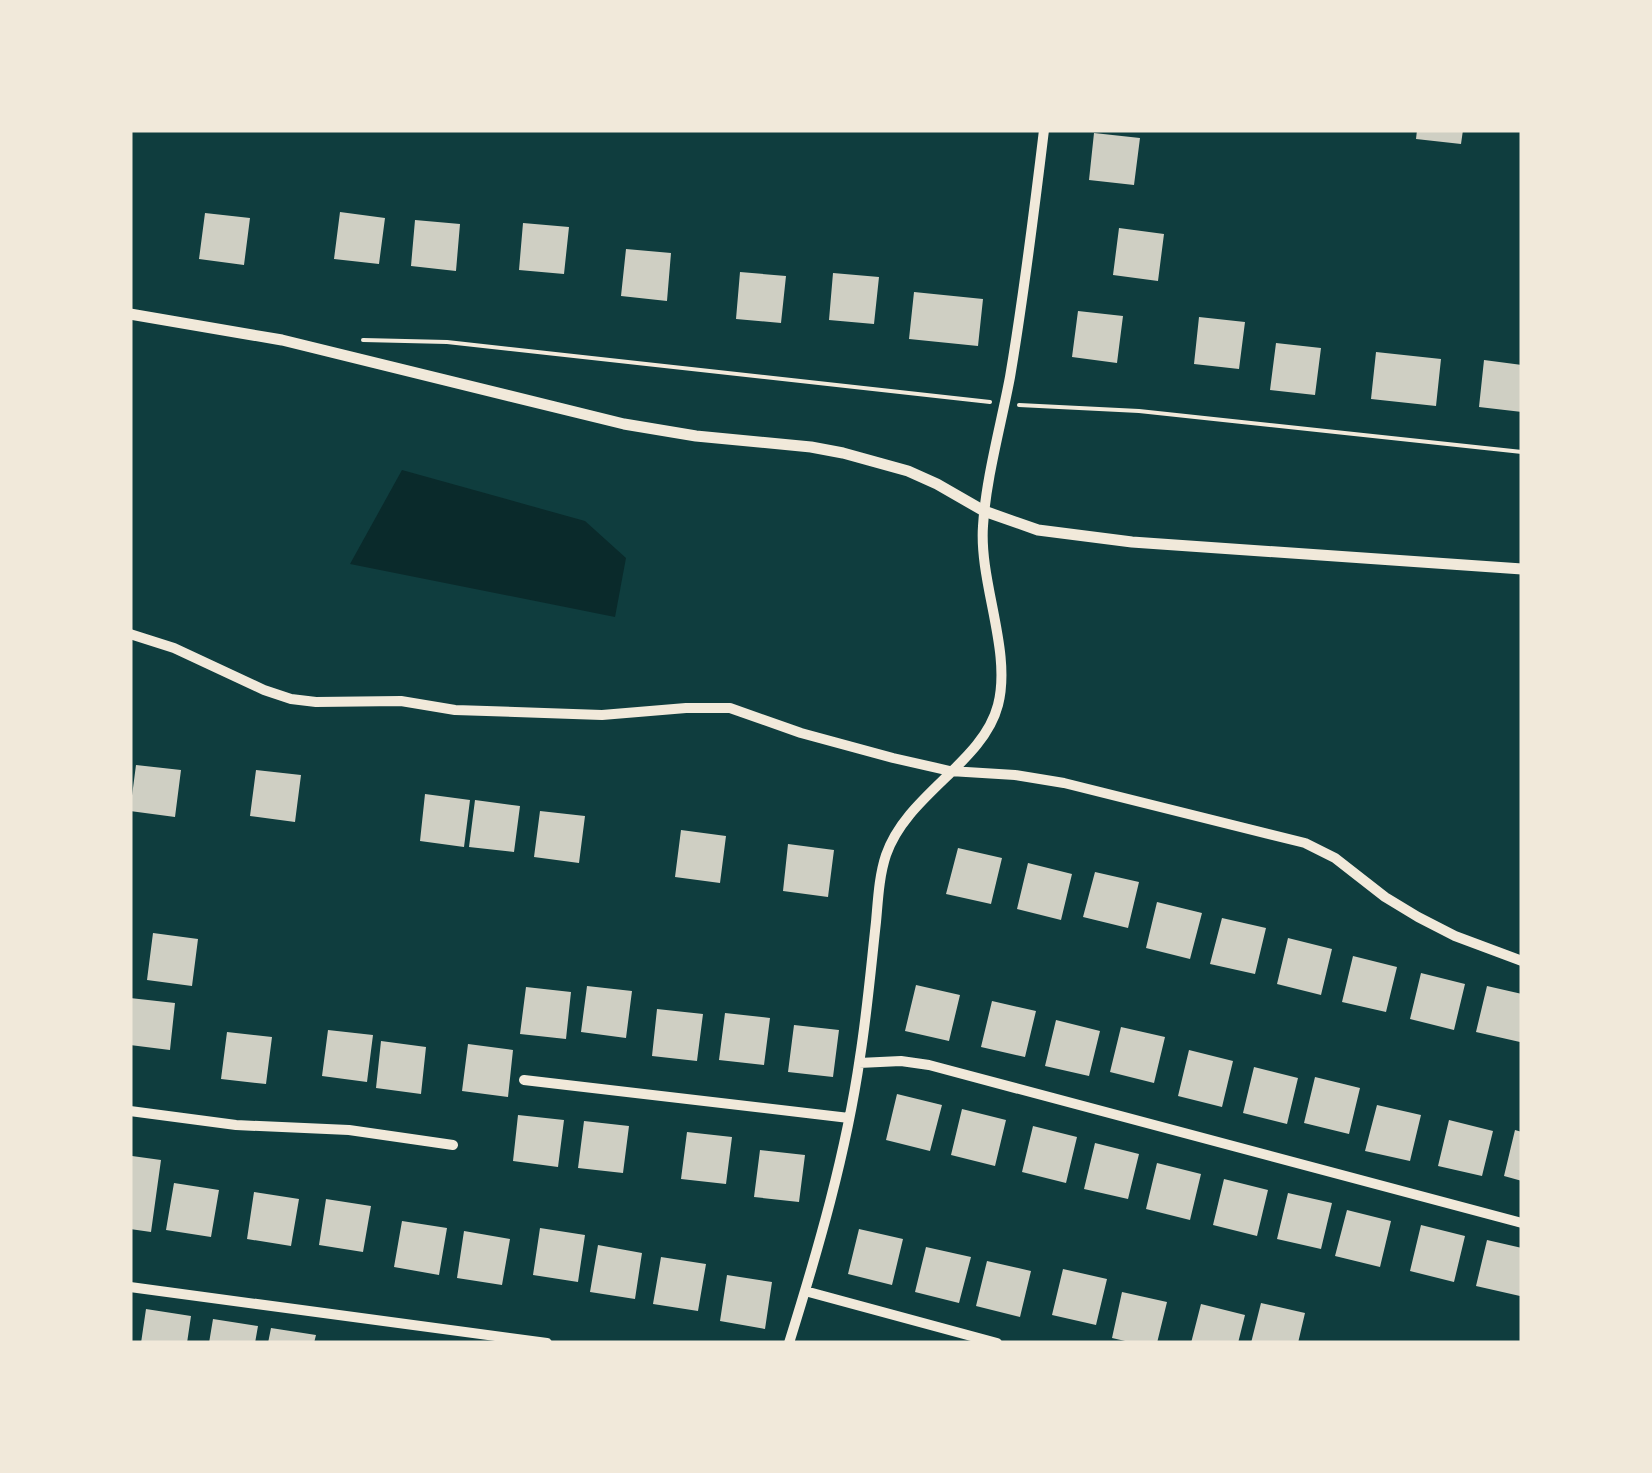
<svg xmlns="http://www.w3.org/2000/svg" width="1652" height="1473" font-family="'Nunito Sans',sans-serif">
  <style>
    .water { fill: #0a2a2b }
    .building { fill: #cfcfc3 }
    .lines { fill: none; stroke-linecap: round; stroke-linejoin: round }
    .path { stroke: #f1e9da; stroke-width: 4 }
    .minor { stroke: #f1e9da; stroke-width: 10 }
    .tertiary { stroke: #f1e9da; stroke-width: 11 }
  </style>
  <rect width="100%" height="100%" fill="#0f3d3e"/>
  <path class="water" d="M402 470 585 521 626 558 615 617 350 564Z"/>
  <path class="building" d="M1417 130H1463L1461 144 1416 139Z
    M1094 133 1140 138 1134 185 1089 180Z
    M340 212 385 218 379 264 334 259Z
    M205 213 250 218 244 265 199 259Z
    M415 220 460 224 456 271 411 266Z
    M523 223 569 227 564 274 519 270Z
    M1119 228 1164 234 1158 281 1113 275Z
    M626 249 671 253 667 301 621 296Z
    M740 272 786 276 781 323 736 319Z
    M833 273 879 277 874 324 829 320Z
    M914 292 983 299 978 346 909 339Z
    M1078 311 1123 316 1117 363 1072 357Z
    M1199 317 1245 322 1239 369 1194 364Z
    M1276 343 1321 348 1315 395 1270 390Z
    M1376 352 1441 359 1436 406 1371 399Z
    M1484 360 1522 365V412L1479 407Z
    M136 765 181 770 175 817 130 811Z
    M256 770 301 775 295 822 250 816Z
    M425 794 470 800 464 847 420 841Z
    M475 800 520 806 514 852 469 847Z
    M540 811 585 816 579 863 534 857Z
    M681 830 726 836 720 883 675 877Z
    M788 844 834 850 828 897 783 891Z
    M958 848 1002 858 991 904 946 894Z
    M1028 863 1072 874 1061 920 1017 909Z
    M1095 872 1139 882 1128 928 1083 917Z
    M1157 902 1202 913 1190 959 1146 948Z
    M1222 918 1266 928 1255 974 1210 964Z
    M153 933 198 939 192 986 147 980Z
    M1288 938 1332 949 1321 995 1277 984Z
    M1353 956 1397 967 1386 1012 1342 1002Z
    M1421 973 1465 984 1454 1030 1410 1019Z
    M916 985 960 995 949 1041 905 1031Z
    M587 986 632 991 626 1038 581 1032Z
    M1487 986 1522 994 1520 1042 1476 1032Z
    M526 987 571 992 566 1039 520 1034Z
    M130 998 175 1003 170 1050 130 1045Z
    M992 1001 1036 1011 1025 1057 981 1047Z
    M657 1009 703 1014 697 1061 652 1056Z
    M725 1013 770 1018 764 1065 719 1060Z
    M1056 1020 1100 1031 1089 1076 1045 1066Z
    M794 1025 839 1030 833 1077 788 1072Z
    M1121 1027 1165 1037 1154 1083 1110 1072Z
    M328 1030 373 1035 367 1082 322 1076Z
    M227 1032 272 1037 266 1084 221 1079Z
    M381 1041 426 1047 421 1094 376 1088Z
    M468 1044 513 1050 508 1097 462 1091Z
    M1189 1050 1233 1061 1222 1107 1178 1096Z
    M1254 1067 1298 1078 1287 1124 1243 1113Z
    M1315 1077 1360 1088 1349 1134 1304 1123Z
    M897 1094 942 1105 930 1151 886 1140Z
    M1377 1105 1421 1115 1410 1161 1365 1151Z
    M962 1109 1006 1120 995 1166 951 1155Z
    M518 1115 564 1120 558 1167 513 1161Z
    M1449 1120 1493 1131 1482 1176 1438 1166Z
    M584 1121 629 1126 623 1173 578 1168Z
    M1033 1126 1077 1137 1066 1183 1022 1172Z
    M1515 1130 1522 1132V1181L1504 1176Z
    M687 1132 732 1137 726 1184 681 1179Z
    M1095 1143 1139 1154 1128 1199 1084 1189Z
    M760 1150 805 1155 799 1202 754 1197Z
    M132 1156 161 1160 151 1232 130 1229V1176Z
    M1157 1163 1201 1174 1190 1220 1146 1209Z
    M1224 1179 1268 1190 1257 1236 1213 1225Z
    M174 1183 219 1190 211 1237 166 1230Z
    M254 1192 299 1199 291 1246 247 1239Z
    M1288 1193 1332 1203 1321 1249 1277 1239Z
    M326 1199 371 1206 363 1252 319 1245Z
    M1347 1210 1391 1221 1380 1267 1335 1256Z
    M402 1221 447 1228 439 1275 394 1267Z
    M1421 1225 1465 1236 1454 1282 1410 1271Z
    M540 1228 585 1235 578 1282 533 1275Z
    M859 1229 903 1239 892 1285 848 1274Z
    M464 1231 510 1239 502 1285 457 1278Z
    M1487 1240 1522 1248 1520 1296 1476 1286Z
    M598 1245 642 1253 635 1299 590 1292Z
    M926 1247 971 1257 959 1303 915 1292Z
    M661 1257 706 1264 698 1311 653 1304Z
    M987 1261 1031 1271 1020 1317 976 1306Z
    M1063 1269 1107 1279 1096 1325 1052 1315Z
    M727 1275 772 1282 765 1329 720 1321Z
    M1122 1292 1167 1302 1157 1343H1134L1112 1338Z
    M1261 1303 1305 1313 1298 1343H1251Z
    M1201 1304 1245 1315 1238 1343H1191Z
    M146 1309 191 1316 187 1343H141Z
    M213 1319 258 1326 255 1343H209Z
    M271 1328 316 1335 314 1343H268Z"/>
  <g class="lines">
    <path class="path" d="M363 340 447 342 990 402
      M1019 405 1139 411 1522 452"/>
    <path class="minor" d="M130 634 174 648 264 690 291 699 316 702 401 701 455 710 602 715 686 708H730L801 733 893 758 950 771 1015 775 1064 783 1305 843 1335 858 1385 897 1418 917 1455 936 1522 961
      M859 1063 901 1061 929 1065 1522 1223
      M524 1080 849 1118
      M130 1111 236 1125 349 1130 453 1145
      M130 1287 547 1343
      M805 1291 997 1343
      M789 1343C818 1250 846 1154 860 1057 867 1013 871 967 876 922 878 900 879 876 886 855 907 794 983 763 998 705 1012 651 979 583 983 526 986 478 1001 425 1010 377 1024 295 1034 213 1044 130"/>
    <path class="tertiary" d="M130 314 282 340 624 424 696 436 811 447 843 453 908 471 937 484 984 511 1038 530 1132 542 1522 569"/>
  </g>
  <rect width="1652" height="1473" fill="none" stroke="#f1e9da" stroke-width="265"/>
</svg>
